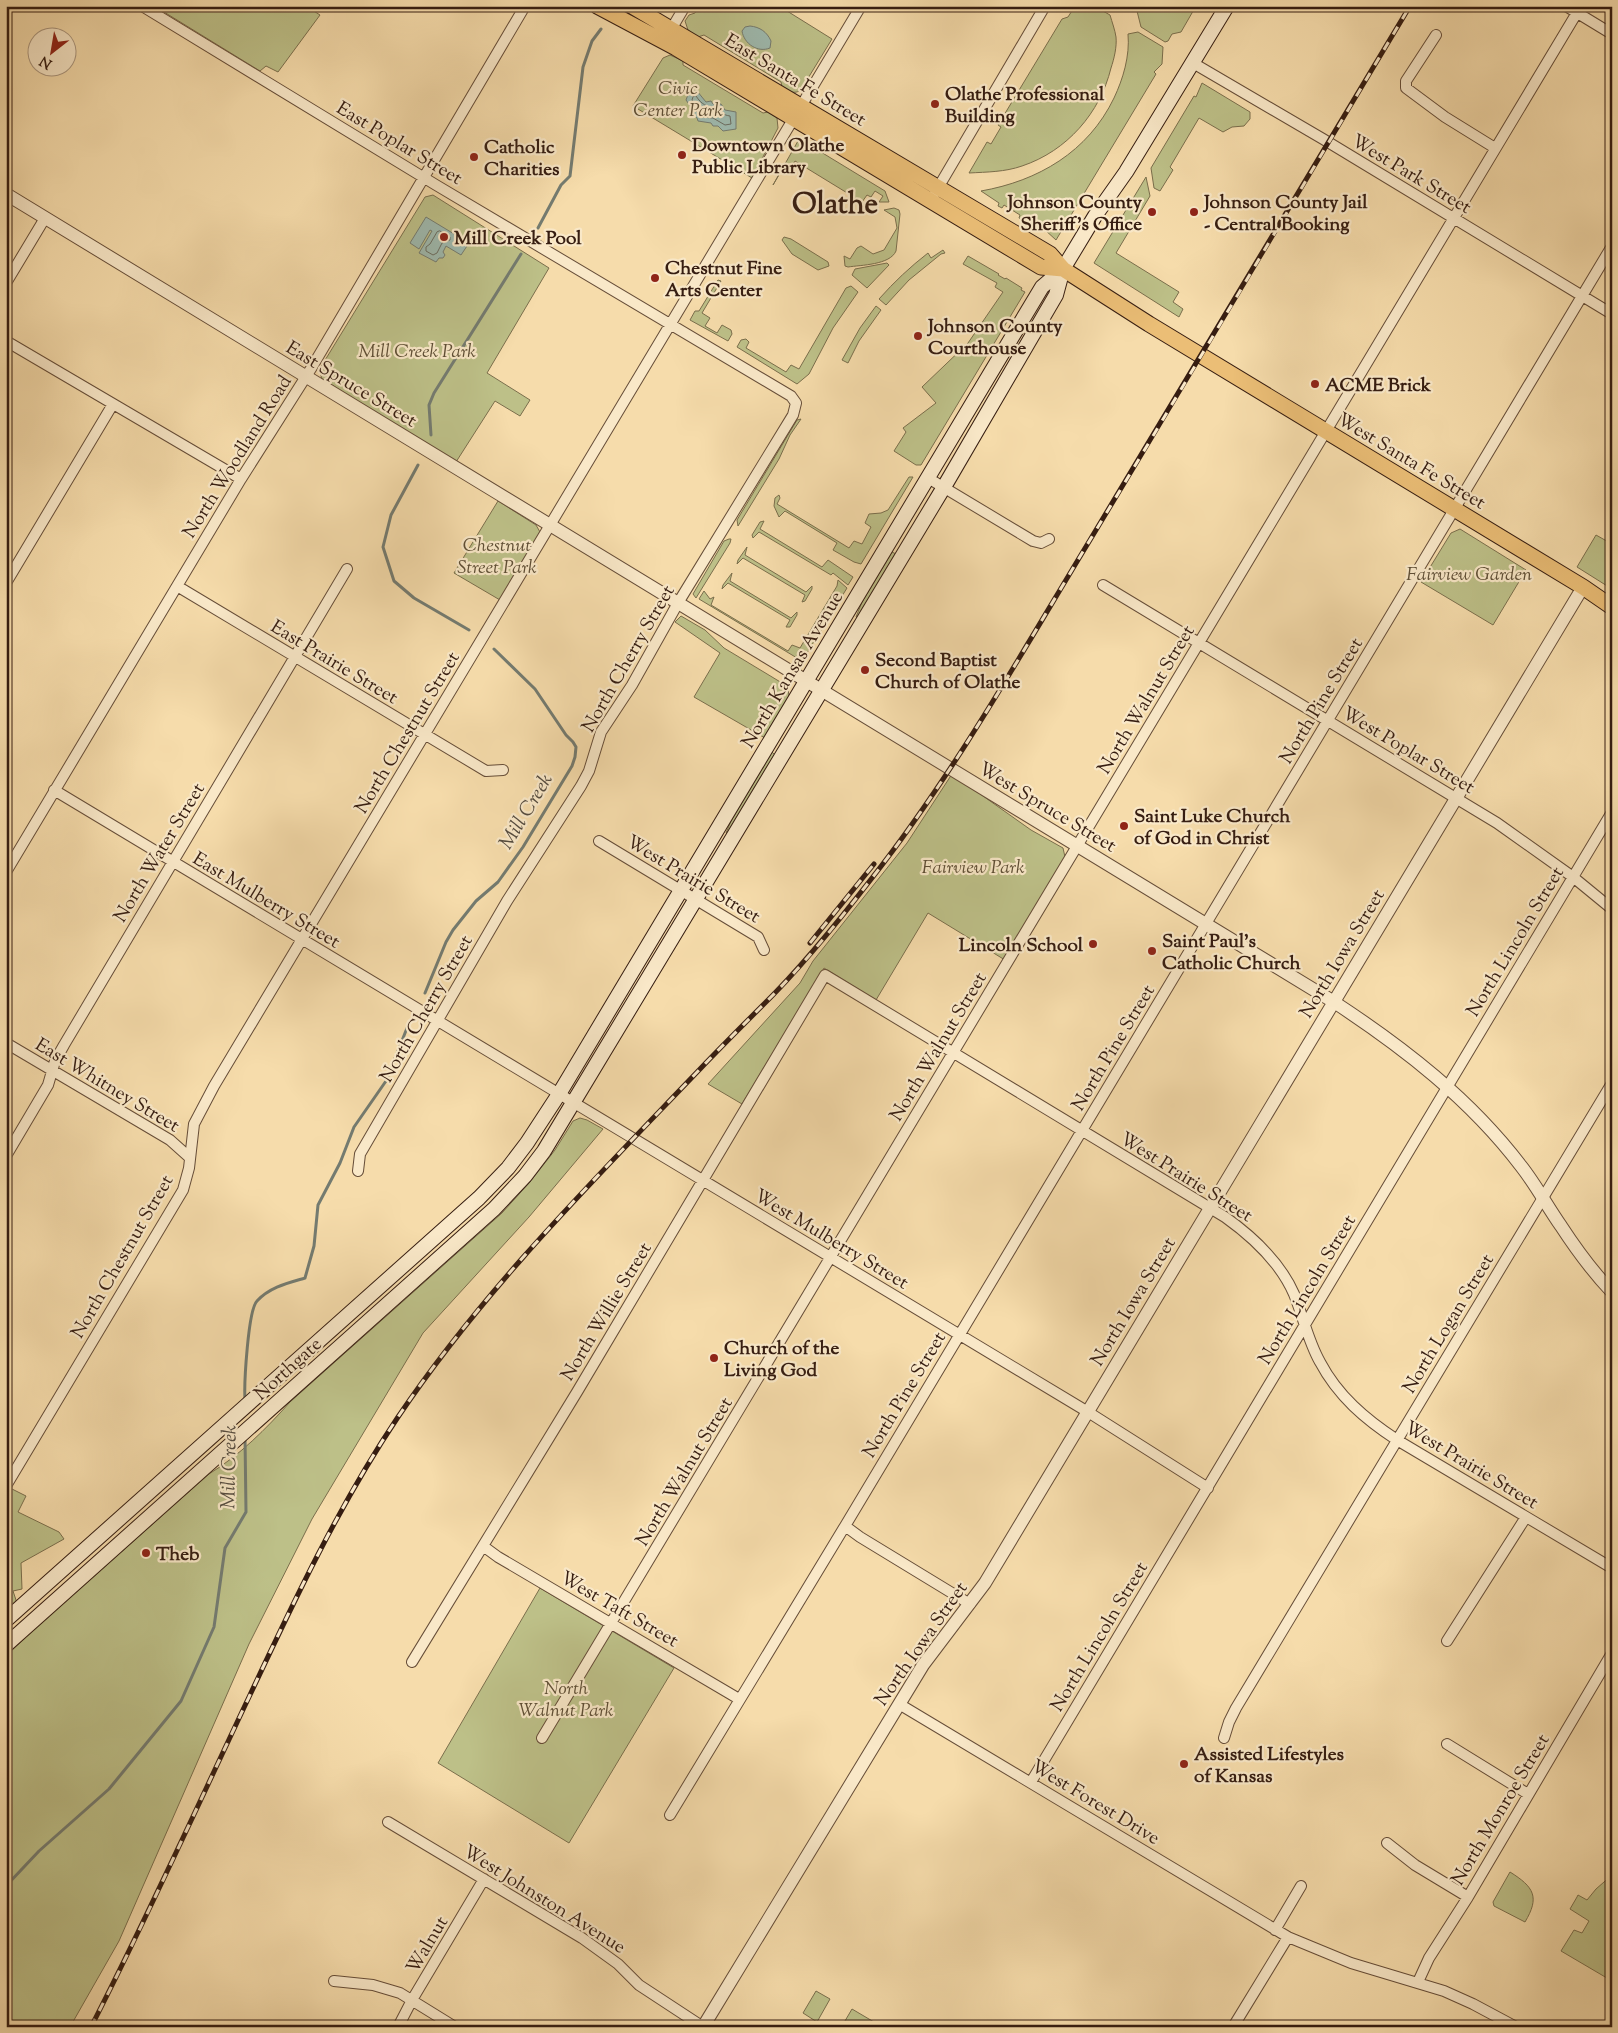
<svg xmlns="http://www.w3.org/2000/svg" width="1618" height="2033" font-family="'Sorts Mill Goudy',serif">
  <style>
    .green { fill: #bdc088; stroke: #7a6e4c }
    .water { fill: #9ebaaf; stroke: #747b70 }
    .lines { fill: none; stroke-linecap: round; stroke-linejoin: round }
    .shore { stroke: #6a6c60; stroke-width: 1 }
    .stream { stroke: #747b70; stroke-width: 3 }
    .minor-casing { stroke: #664d38; stroke-width: 12 }
    .tertiary-casing { stroke: #664d38; stroke-width: 14 }
    .secondary-casing { stroke: #361d11; stroke-width: 16 }
    .primary-casing { stroke: #361d11; stroke-width: 17 }
    .minor { stroke: #f9e8c8; stroke-width: 10 }
    .tertiary { stroke: #f9e8c8; stroke-width: 12 }
    .secondary { stroke: #f9e8c8; stroke-width: 14 }
    .primary { stroke: #ebbe76; stroke-width: 15 }
    .rail-casing { stroke: #361d11; stroke-width: 5 }
    .rail { stroke: #f9e8c8; stroke-width: 3; stroke-dasharray: 9; stroke-linecap: butt }
    .poi-dot { fill: #8f2418; stroke: #f9e8c8; stroke-width: 2 }
    .labels { text-anchor: middle; stroke-width: 4.5; stroke-linejoin: round; paint-order: stroke }
    .street-label { font-size: 19px; fill: #361d11; stroke: #f9e8c8 }
    .park-label { font-size: 19px; font-style: italic; fill: #5e4e35; stroke: #f9e8c8 }
    .poi-label { font-size: 19px; font-weight: bold; fill: #361d11; stroke: #f9e8c8; text-anchor: start }
    .water-label { font-size: 20px; font-style: italic; fill: #554c40; stroke: #f9e8c8 }
    .town-label { font-size: 29px; font-weight: bold; fill: #361d11; stroke: #f9e8c8 }
  </style>
  <rect width="100%" height="100%" fill="#f6dcab"/>
  <filter id="stains"><feTurbulence type="fractalNoise" baseFrequency=".004" numOctaves="4"/><feColorMatrix values="0 0 0 0 .2 0 0 0 0 .09 0 0 0 0 .02 0 0 0 .5 -.17"/></filter>
  <radialGradient id="worn" r=".72"><stop offset=".6" stop-color="#630" stop-opacity="0"/><stop offset="1" stop-color="#630" stop-opacity=".3"/></radialGradient>
  <path class="green" d="M306 6 320 15 278 72 266 66 260 71 164 12 159 6Z
    M699 6H779L832 39 802 88C796 96 789 91 782 87L781 82 704 35 698 37 688 30 685 21 689 15 695 13Z
    M1075 6H1094L1110 15C1112 22 1115 30 1116 37 1117 47 1114 59 1111 68 1100 113 1067 151 1022 166 1005 172 987 172 969 173L987 142 991 144 1001 127 998 125 1062 19 1068 17Z
    M1139 6H1196L1181 32 1172 34 1168 41 1165 42 1141 27 1137 11Z
    M1138 32 1163 47 1162 64 1154 72 1156 74 1056 240 1044 229 1024 217 1022 220 1019 218 1020 215 1004 205 1002 208 998 206 999 203 981 191C1038 181 1088 152 1114 98 1123 79 1130 56 1128 34Z
    M670 55 683 61V65L763 113 768 112 777 118 778 128 752 178 633 106 663 58Z
    M1202 83 1250 112V119L1244 126 1232 127 1223 132 1199 118 1170 167 1173 170 1160 191 1154 188 1151 168 1194 96 1196 97Z
    M798 141 810 146 809 148 814 151 816 149 885 191 889 202H879L883 196 875 191 871 197 867 195 862 202 795 161 788 173H780L773 185Z
    M1146 177 1150 196 1116 253 1179 292 1173 302 1183 309 1179 317 1094 263Z
    M433 195 549 268 487 373 530 400 520 416 495 401 456 462 322 379 319 370 425 197Z
    M894 208 899 210 900 214 896 251C890 265 861 265 848 267L845 266 844 256 850 259 857 248 861 246 873 254 884 250 897 228 895 217 884 210Z
    M784 237 791 239 828 262 829 266 818 270 792 254 782 240Z
    M943 250 945 253 941 254 909 280 886 305 879 299C894 282 910 267 928 253L931 258Z
    M968 256 999 274 998 275 1005 279 1006 278 1022 288 1021 290 1025 292 921 465H916L894 451 906 432 903 428 936 403 922 387 968 343 1003 292 995 287 997 283 963 264Z
    M887 263 889 265 867 288 852 275 855 269Z
    M718 280 721 281 702 313 710 318 705 326 717 333 722 325 731 330 732 334 728 341 690 320 695 311H699Z
    M851 286 858 292 833 328 809 374 797 384 737 347 741 340 746 339 749 342 746 348 786 372 791 365 799 369 846 288Z
    M876 306 881 310 859 341 848 363 842 360 860 328Z
    M801 419 790 435 779 459 738 526 737 520 797 420Z
    M909 477H913L861 564 854 562 833 550 837 543 785 511 779 517 774 506 775 498 779 495 780 498 777 504 849 548 854 541 862 544 871 527 865 523 869 514 881 513 888 510Z
    M498 501 536 525 540 532 500 600 454 573Z
    M764 521 760 529 822 567 828 560 853 577 848 585 833 573 831 575 759 532 753 538 752 535 760 522Z
    M1460 529 1526 570 1493 625 1421 582 1451 533Z
    M1596 535 1612 544V589L1577 567Z
    M729 539H731L730 543 696 598 693 594 724 541Z
    M747 547 745 555 806 592 812 586V589L805 601 802 602 805 595 743 558 737 564 738 560Z
    M892 552 896 554 895 558 860 619 856 617 862 602Z
    M732 573 730 581 791 618 797 612V615L790 627H786L790 620 728 583 722 589 723 585Z
    M838 580 847 588 802 661 699 599 704 591 710 599 714 597 711 605 788 651 792 645 800 648 837 586Z
    M681 616 705 630 724 648 782 683 788 689 789 696 765 738 694 697 720 653 675 622Z
    M772 752 775 755 730 836 726 833 731 821Z
    M952 774 1031 830 1063 848 1065 857 1005 960 928 913 876 1000 824 968 742 1104 708 1084 800 983 813 961 907 843Z
    M580 1118 587 1120 603 1129 529 1217 423 1333 312 1519 249 1644 119 1941 70 2027H6V1656L32 1631 209 1474C240 1455 266 1429 290 1402L502 1213 530 1182 555 1150 573 1121Z
    M12 1489 26 1496 18 1512 59 1532 64 1539 21 1563 22 1589 13 1591 17 1603 6 1612V1498Z
    M540 1588 674 1668 569 1843 438 1763Z
    M1510 1872C1534 1887 1540 1897 1525 1922L1494 1906 1493 1902Z
    M1612 1875V1981L1561 1951 1574 1930 1582 1933 1589 1921 1570 1909 1577 1897 1578 1895 1587 1900 1596 1889Z
    M816 1991 830 1999 817 2022 803 2013Z
    M852 2009 874 2022 871 2027 842 2026Z"/>
  <path class="water" d="M750 26C760 27 767 32 771 41L770 48C758 53 744 44 742 31L745 27Z
    M697 91 706 102 711 101 713 104H721L725 110 736 112V129L723 131 718 126H713L711 123 698 121 697 118 691 113V107L686 100 689 92Z
    M426 217 469 243 461 255 446 246 443 252 445 255 443 258H439L436 262 419 253 432 231 430 230 419 249 410 243Z"/>
  <g class="lines">
    <path class="shore" d="M696 96C702 105 706 106 716 109 721 111 722 115 730 116L731 124 725 125 713 118 702 117 696 111 695 105 692 100 693 97Z
      M440 231 450 237V240L442 243 437 253 433 255 426 251V247L430 244 437 232Z"/>
    <path class="stream" d="M538 228 561 185 570 176 583 67 592 41 601 29
      M431 435 429 405 434 393 521 254
      M418 465 391 515 383 547 394 581 414 598 469 630
      M425 993 446 942 453 930 476 901 498 882 523 847 572 766 575 757 576 747 573 742 566 735 535 689 494 649
      M245 1400C244 1384 248 1310 257 1301 270 1287 288 1283 305 1278L314 1246 318 1205 340 1163 354 1127 386 1081 409 1023
      M6 1886 39 1851 109 1789 181 1701 214 1627 225 1548 246 1512 245 1437"/>
    <defs>
      <path id="minor" d="M142 6 436 185 791 396 796 403 793 415 678 603 632 685 601 732 589 771 581 786 507 901 360 1154 358 1171
        M1566 6 1612 34
        M669 33 685 6
        M1436 35 1406 81V88L1445 117 1495 148
        M1193 63 1323 139 1612 314
        M935 193 1045 6
        M6 283 45 218
        M6 341 241 479
        M928 478 1033 541 1041 543 1049 539
        M6 583 113 404
        M1103 585 1497 823 1573 877 1612 909
        M177 586 486 771 503 770
        M54 790 1088 1412 1208 1488
        M599 841 758 937 764 950
        M6 872 241 479 312 367 525 6
        M6 1043 170 1140 189 1157
        M6 1156 48 1085 55 1061 64 1045 347 569
        M6 1486 183 1190 189 1168 194 1124 214 1086 861 6
        M845 1526 860 1537 970 1604
        M483 1546 498 1557 739 1699
        M1447 1641 1526 1517
        M412 1662 577 1392 825 975 1225 1217C1253 1237 1280 1262 1294 1294 1303 1316 1308 1341 1320 1362 1338 1396 1365 1419 1397 1440L1612 1568
        M899 1704 1288 1937 1351 1963 1444 1991 1473 2004 1516 2027
        M542 1738 1581 6
        M1224 1738 1229 1722 1236 1708 1612 1083
        M1447 1744 1528 1794
        M1031 1782 1612 812
        M670 1815 845 1526 1612 246
        M388 1822 582 1938 618 1964 639 1985 703 2027
        M1387 1843 1415 1865 1468 1897
        M1275 1930 1301 1886
        M334 1981 373 1985 400 1993 455 2027
        M1418 1982 1429 1958 1468 1897 1612 1653
        M398 2027 412 2000 484 1879
        M1233 2027 1288 1937"/>
      <path id="tertiary" d="M6 194 1334 1002C1404 1048 1470 1099 1521 1166 1536 1185 1547 1206 1561 1226 1576 1249 1593 1272 1612 1292
        M703 2027 923 1665 985 1583 1583 587"/>
      <path id="secondary" d="M6 1620 479 1198 508 1168 527 1143 559 1094 1042 287 1063 269
        M6 1645 494 1209 525 1176 544 1151 944 487 1056 295 1063 269 1095 216 1126 172 1227 6"/>
      <path id="primary" d="M597 6 676 48 1041 267 1063 269
        M632 6 1050 254 1063 269 1149 324 1583 587 1612 607"/>
    </defs>
    <use href="#minor" class="minor-casing"/>
    <use href="#tertiary" class="tertiary-casing"/>
    <use href="#secondary" class="secondary-casing"/>
    <use href="#primary" class="primary-casing"/>
    <use href="#minor" class="minor"/>
    <use href="#tertiary" class="tertiary"/>
    <use href="#secondary" class="secondary"/>
    <use href="#primary" class="primary"/>
    <defs>
      <path id="rail" d="M810 943 874 864
        M91 2027C147 1918 197 1807 249 1697 294 1601 339 1505 398 1417 484 1289 595 1179 701 1068 721 1047 741 1027 761 1007 802 967 838 922 872 878 955 772 1021 654 1090 540 1198 362 1304 184 1410 6"/>
    </defs>
    <use href="#rail" class="rail-casing"/>
    <use href="#rail" class="rail"/>
  </g>
  <g class="poi-dot">
    <circle cx="935" cy="104" r="5"/>
    <circle cx="682" cy="155" r="5"/>
    <circle cx="474" cy="157" r="5"/>
    <circle cx="1152" cy="212" r="5"/>
    <circle cx="1194" cy="212" r="5"/>
    <circle cx="444" cy="237" r="5"/>
    <circle cx="655" cy="278" r="5"/>
    <circle cx="918" cy="336" r="5"/>
    <circle cx="1315" cy="384" r="5"/>
    <circle cx="865" cy="670" r="5"/>
    <circle cx="1124" cy="826" r="5"/>
    <circle cx="1093" cy="944" r="5"/>
    <circle cx="1152" cy="951" r="5"/>
    <circle cx="714" cy="1358" r="5"/>
    <circle cx="146" cy="1553" r="5"/>
    <circle cx="1184" cy="1764" r="5"/>
  </g>
  <g class="labels">
    <g class="street-label">
      <text transform="translate(796 79) rotate(31)" y="7">East Santa Fe Street</text>
      <text transform="translate(400 142) rotate(31)" y="7">East Poplar Street</text>
      <text transform="translate(1412 173) rotate(31)" y="7">West Park Street</text>
      <text transform="translate(352 383) rotate(31)" y="7">East Spruce Street</text>
      <text transform="translate(236 456) rotate(-58)" y="7">North Woodland Road</text>
      <text transform="translate(1412 460) rotate(31)" y="7">West Santa Fe Street</text>
      <text transform="translate(627 658) rotate(-60)" y="7">North Cherry Street</text>
      <text transform="translate(335 661) rotate(31)" y="7">East Prairie Street</text>
      <text transform="translate(791 669) rotate(-59)" y="7">North Kansas Avenue</text>
      <text transform="translate(1145 699) rotate(-59)" y="7">North Walnut Street</text>
      <text transform="translate(1320 700) rotate(-59)" y="7">North Pine Street</text>
      <text transform="translate(406 732) rotate(-59)" y="7">North Chestnut Street</text>
      <text transform="translate(1409 749) rotate(31)" y="7">West Poplar Street</text>
      <text transform="translate(1048 806) rotate(31)" y="7">West Spruce Street</text>
      <text transform="translate(158 852) rotate(-59)" y="7">North Water Street</text>
      <text transform="translate(694 878) rotate(31)" y="7">West Prairie Street</text>
      <text transform="translate(267 899) rotate(31)" y="7">East Mulberry Street</text>
      <text transform="translate(1514 941) rotate(-59)" y="7">North Lincoln Street</text>
      <text transform="translate(1341 953) rotate(-59)" y="7">North Iowa Street</text>
      <text transform="translate(425 1008) rotate(-60)" y="7">North Cherry Street</text>
      <text transform="translate(937 1046) rotate(-59)" y="7">North Walnut Street</text>
      <text transform="translate(1112 1047) rotate(-59)" y="7">North Pine Street</text>
      <text transform="translate(108 1084) rotate(31)" y="7">East Whitney Street</text>
      <text transform="translate(1187 1176) rotate(32)" y="7">West Prairie Street</text>
      <text transform="translate(832 1238) rotate(31)" y="7">West Mulberry Street</text>
      <text transform="translate(121 1256) rotate(-60)" y="7">North Chestnut Street</text>
      <text transform="translate(1306 1289) rotate(-59)" y="7">North Lincoln Street</text>
      <text transform="translate(1132 1301) rotate(-59)" y="7">North Iowa Street</text>
      <text transform="translate(605 1311) rotate(-59)" y="7">North Willie Street</text>
      <text transform="translate(1447 1323) rotate(-59)" y="7">North Logan Street</text>
      <text transform="translate(287 1368) rotate(-42)" y="7">Northgate</text>
      <text transform="translate(903 1394) rotate(-59)" y="7">North Pine Street</text>
      <text transform="translate(1472 1464) rotate(31)" y="7">West Prairie Street</text>
      <text transform="translate(683 1471) rotate(-59)" y="7">North Walnut Street</text>
      <text transform="translate(620 1608) rotate(30)" y="7">West Taft Street</text>
      <text transform="translate(1098 1636) rotate(-59)" y="7">North Lincoln Street</text>
      <text transform="translate(920 1643) rotate(-55)" y="7">North Iowa Street</text>
      <text transform="translate(1096 1801) rotate(31)" y="7">West Forest Drive</text>
      <text transform="translate(1499 1809) rotate(-59)" y="7">North Monroe Street</text>
      <text transform="translate(545 1898) rotate(32)" y="7">West Johnston Avenue</text>
      <text transform="translate(426 1944) rotate(-59)" y="7">Walnut</text>
    </g>
    <g class="park-label">
      <text x="678" y="94">Civic<tspan x="678" dy="22">Center Park</tspan></text>
      <text x="417" y="357">Mill Creek Park</text>
      <text x="497" y="551">Chestnut<tspan x="497" dy="22">Street Park</tspan></text>
      <text x="1469" y="580">Fairview Garden</text>
      <text x="973" y="873">Fairview Park</text>
      <text x="566" y="1694">North<tspan x="566" dy="22">Walnut Park</tspan></text>
    </g>
    <g class="poi-label">
      <text x="945" y="100">Olathe Professional<tspan x="945" dy="22">Building</tspan></text>
      <text x="692" y="151">Downtown Olathe<tspan x="692" dy="22">Public Library</tspan></text>
      <text x="484" y="153">Catholic<tspan x="484" dy="22">Charities</tspan></text>
      <text x="1142" y="208" text-anchor="end">Johnson County<tspan x="1142" dy="22">Sheriff's Office</tspan></text>
      <text x="1204" y="208">Johnson County Jail<tspan x="1204" dy="22">- Central Booking</tspan></text>
      <text x="454" y="244">Mill Creek Pool</text>
      <text x="665" y="274">Chestnut Fine<tspan x="665" dy="22">Arts Center</tspan></text>
      <text x="928" y="332">Johnson County<tspan x="928" dy="22">Courthouse</tspan></text>
      <text x="1325" y="391">ACME Brick</text>
      <text x="875" y="666">Second Baptist<tspan x="875" dy="22">Church of Olathe</tspan></text>
      <text x="1134" y="822">Saint Luke Church<tspan x="1134" dy="22">of God in Christ</tspan></text>
      <text x="1162" y="947">Saint Paul's<tspan x="1162" dy="22">Catholic Church</tspan></text>
      <text x="1083" y="951" text-anchor="end">Lincoln School</text>
      <text x="724" y="1354">Church of the<tspan x="724" dy="22">Living God</tspan></text>
      <text x="156" y="1560">Theb</text>
      <text x="1194" y="1760">Assisted Lifestyles<tspan x="1194" dy="22">of Kansas</tspan></text>
    </g>
    <g class="water-label">
      <text transform="translate(525 811) rotate(-59)" y="7">Mill Creek</text>
      <text transform="translate(228 1467) rotate(-89)" y="7">Mill Creek</text>
    </g>
    <g class="town-label">
      <text x="835" y="213">Olathe</text>
    </g>
  </g>
  <rect width="1618" height="2033" fill="none" stroke="#f6dcab" stroke-width="25"/>
  <rect x="8" y="8" width="1603" height="2018" fill="none" stroke="#361d11" stroke-width="2.5"/>
  <rect x="12" y="12" width="1593" height="2008" fill="none" stroke="#361d11"/>
  <g transform="translate(52 52) rotate(211)"><circle r="24" fill="#f9e8c8" stroke="#ab977f"/>
  <path d="M0-4L9 19L0 12L-9 19Z" fill="#8f2418"/>
  <text y="-8" font-size="14" font-weight="bold" text-anchor="middle" fill="#361d11">N</text>
  </g>
  <rect width="100%" height="100%" filter="url(#stains)"/>
  <rect width="100%" height="100%" fill="url(#worn)"/>
</svg>
